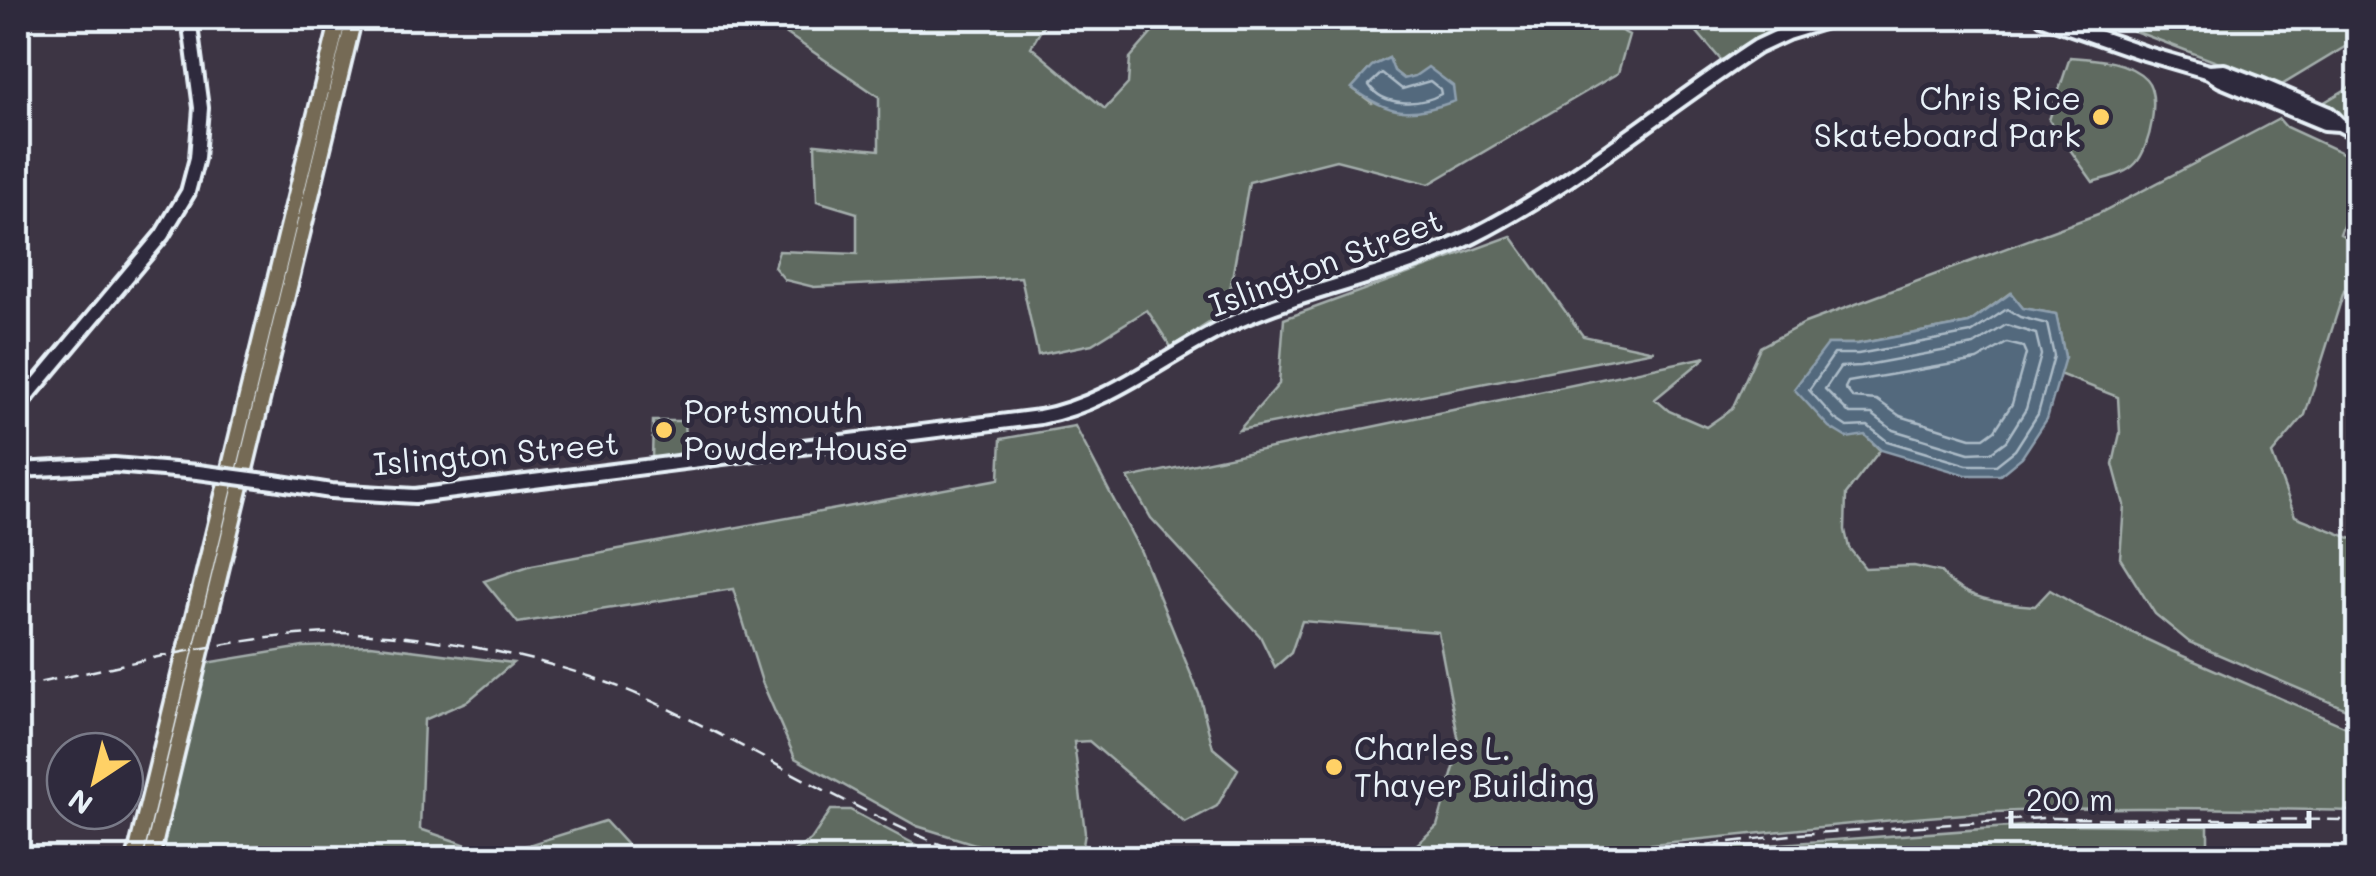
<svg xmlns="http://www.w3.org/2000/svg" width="2376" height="876" font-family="Mali,sans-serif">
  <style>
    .green { fill: #5f6b60; stroke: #a4aeac; stroke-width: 2.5; fill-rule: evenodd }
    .water { fill: #52697d; stroke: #8e9fae; stroke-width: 2.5 }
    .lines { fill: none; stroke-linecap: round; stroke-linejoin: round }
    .shore { stroke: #acbbc7; stroke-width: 2.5 }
    .secondary-casing { stroke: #e8f1f8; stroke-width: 20 }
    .primary-casing { stroke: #e8f1f8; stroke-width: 21 }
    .secondary { stroke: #2f2a3d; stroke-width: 12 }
    .primary { stroke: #756b55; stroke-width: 14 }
    .rail { stroke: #e8f1f8; stroke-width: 2.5; stroke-dasharray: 15 8; stroke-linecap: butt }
    .secondary-bridge-casing { stroke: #e8f1f8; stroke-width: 20; stroke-linecap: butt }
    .secondary-bridge { stroke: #2f2a3d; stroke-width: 12 }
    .poi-dot { fill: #ffd166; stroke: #2f2a3d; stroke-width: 4 }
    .labels { text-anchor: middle; stroke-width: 10; stroke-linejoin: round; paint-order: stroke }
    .poi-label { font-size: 32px; fill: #e8f1f8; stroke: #2f2a3d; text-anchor: start }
    .street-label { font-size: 32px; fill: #e8f1f8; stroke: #2f2a3d }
  </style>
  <rect width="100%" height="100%" fill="#3d3544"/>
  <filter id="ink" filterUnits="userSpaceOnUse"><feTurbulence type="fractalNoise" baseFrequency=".01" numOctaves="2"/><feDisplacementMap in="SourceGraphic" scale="20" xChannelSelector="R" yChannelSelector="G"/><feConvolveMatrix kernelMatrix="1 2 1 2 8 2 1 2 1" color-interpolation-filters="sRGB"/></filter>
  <g filter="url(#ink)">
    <path class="green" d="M709 18H1048L1031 47 1105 109 1128 84 1130 58 1165 18H1597L1629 35 1618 73 1429 184 1336 160 1249 182 1226 312 1171 347 1147 310 1092 344 1038 355 1021 277 814 287 785 280 774 267 779 251 857 254V213L817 201 815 144 879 150V97L768 21 717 22ZM1389 58 1394 71 1404 79 1415 76 1372 103 1352 88 1372 66Z
      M1685 18H1815L1768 33 1732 57 1721 60Z
      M2100 18H2358V39L2280 86Z
      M2070 57C2094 59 2128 60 2146 79 2161 95 2150 148 2136 163 2125 175 2108 177 2093 182L2049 120Z
      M2358 82V133L2313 109Z
      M2279 119 2286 127 2358 160V187L2340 234 2358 244V297L2344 291 2305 415 2272 454 2295 516 2358 541V714L2189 642 2155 614 2120 558 2124 505 2113 464 2120 433 2118 397 2059 374 2065 357 2056 314 2023 308 2010 293 1969 323 1857 344H1828L1865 435 1880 450 1846 494 1845 530 1849 548 1865 568 1914 566 1941 572C1960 599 2004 604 2035 606L2050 590 2086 611 2169 650 2358 732V811C2220 808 2079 804 1940 816 1761 830 1582 858 1402 858L1437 826 1460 747 1438 632 1302 621 1291 653 1275 667 1260 636 1151 518 1128 478 1706 357 1655 399 1669 411 1706 427 1732 409 1760 347 1805 323 2098 214Z
      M1511 236 1583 336 1654 351 1239 430 1279 384 1284 319Z
      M653 421H684L686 456 652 459Z
      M1075 426 1141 552 1199 694 1213 748 1238 769 1217 806 1185 823 1089 741 1074 742 1085 833 1081 858H1020L917 826 795 758 762 682 733 589 518 623 484 581 532 565 999 479 1001 439Z
      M371 645 513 663 468 701 424 720 420 829 496 855 605 821 639 858H185L160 853 206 663 303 647Z
      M831 810H850L941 858H783L811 840Z
      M2050 824 2208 826V846L2215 858H1648L1741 847Z"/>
    <path class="water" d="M1389 58 1394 71 1404 79 1415 76 1428 67 1453 86 1455 101C1411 117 1391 116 1352 88L1372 66Z
      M2011 293 2023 308 2056 314 2065 357 2047 419 2022 457 2000 475H1966L1881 450 1865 435 1847 438 1829 427 1794 389 1828 344H1857L1969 323Z"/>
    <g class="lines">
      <path class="shore" d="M1382 73 1402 89 1430 81 1440 89 1441 94C1420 106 1383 107 1369 85Z
        M2007 309 2020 317 2047 324 2054 356 2038 414 2015 450 1996 465H1967L1887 441 1868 426 1847 427 1835 419 1809 390 1834 354H1858L1971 333Z
        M2006 325 2036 334 2041 355 2026 409 2006 441 1991 452 1969 453 1893 430 1872 414H1850L1825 389 1840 367 1861 366 1974 345Z
        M2007 343 2023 347 2026 354 2012 404 1995 430 1984 438H1971L1900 416 1877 400 1853 398 1845 388 1848 382 1977 360Z"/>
      <defs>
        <path id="secondary" d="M2043 18 2144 53 2209 72 2224 71 2258 84 2329 114 2339 124 2358 134
          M2209 72 2221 80 2324 123 2339 124
          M18 407 162 235 188 192 197 158 201 108 189 18
          M18 470 114 465 198 472
          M274 482 331 491 415 496 1040 417C1114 403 1170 351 1237 321 1314 287 1398 274 1473 236 1575 184 1662 109 1757 47L1787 33 1836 18"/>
        <path id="primary" d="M135 858 339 18
          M151 858 354 18"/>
      </defs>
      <use href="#secondary" class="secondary-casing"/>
      <use href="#primary" class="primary-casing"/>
      <use href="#secondary" class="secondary"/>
      <use href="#primary" class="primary"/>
      <path class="rail" d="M18 687C119 667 237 634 339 633 429 633 561 660 643 697 756 748 861 819 978 858
        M1593 858 1799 834 2044 818 2358 820"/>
      <defs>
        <path id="secondary-bridge" d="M198 472 274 482"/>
      </defs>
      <use href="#secondary-bridge" class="secondary-bridge-casing"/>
      <use href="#secondary-bridge" class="secondary-bridge"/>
    </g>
  </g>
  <g class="poi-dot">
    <circle cx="2101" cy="117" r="10"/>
    <circle cx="664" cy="430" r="10"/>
    <circle cx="1334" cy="767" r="10"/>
  </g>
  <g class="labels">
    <g class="poi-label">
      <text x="2081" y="110" text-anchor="end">Chris Rice<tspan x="2081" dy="37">Skateboard Park</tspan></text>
      <text x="684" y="423">Portsmouth<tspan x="684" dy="37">Powder House</tspan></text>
      <text x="1354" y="760">Charles L.<tspan x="1354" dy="37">Thayer Building</tspan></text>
    </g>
    <g class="street-label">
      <text transform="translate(1326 263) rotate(-21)" y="11">Islington Street</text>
      <text transform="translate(496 454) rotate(-5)" y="11">Islington Street</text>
    </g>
  </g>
  <rect width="2376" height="876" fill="none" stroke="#2f2a3d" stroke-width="60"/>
  <rect x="30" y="30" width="2316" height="816" fill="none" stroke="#e8f1f8" stroke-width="4" filter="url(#ink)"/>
  <g transform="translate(95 781) rotate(215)"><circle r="48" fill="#2f2a3d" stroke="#797a88" stroke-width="2.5"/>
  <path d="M0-8L18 38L0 25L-18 38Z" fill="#ffd166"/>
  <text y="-15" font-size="28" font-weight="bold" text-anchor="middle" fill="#e8f1f8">N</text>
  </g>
  <path d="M2011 811v15h298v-15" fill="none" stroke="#e8f1f8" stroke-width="5"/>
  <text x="2026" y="811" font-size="30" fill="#e8f1f8" stroke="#2f2a3d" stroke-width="8" paint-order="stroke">200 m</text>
</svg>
